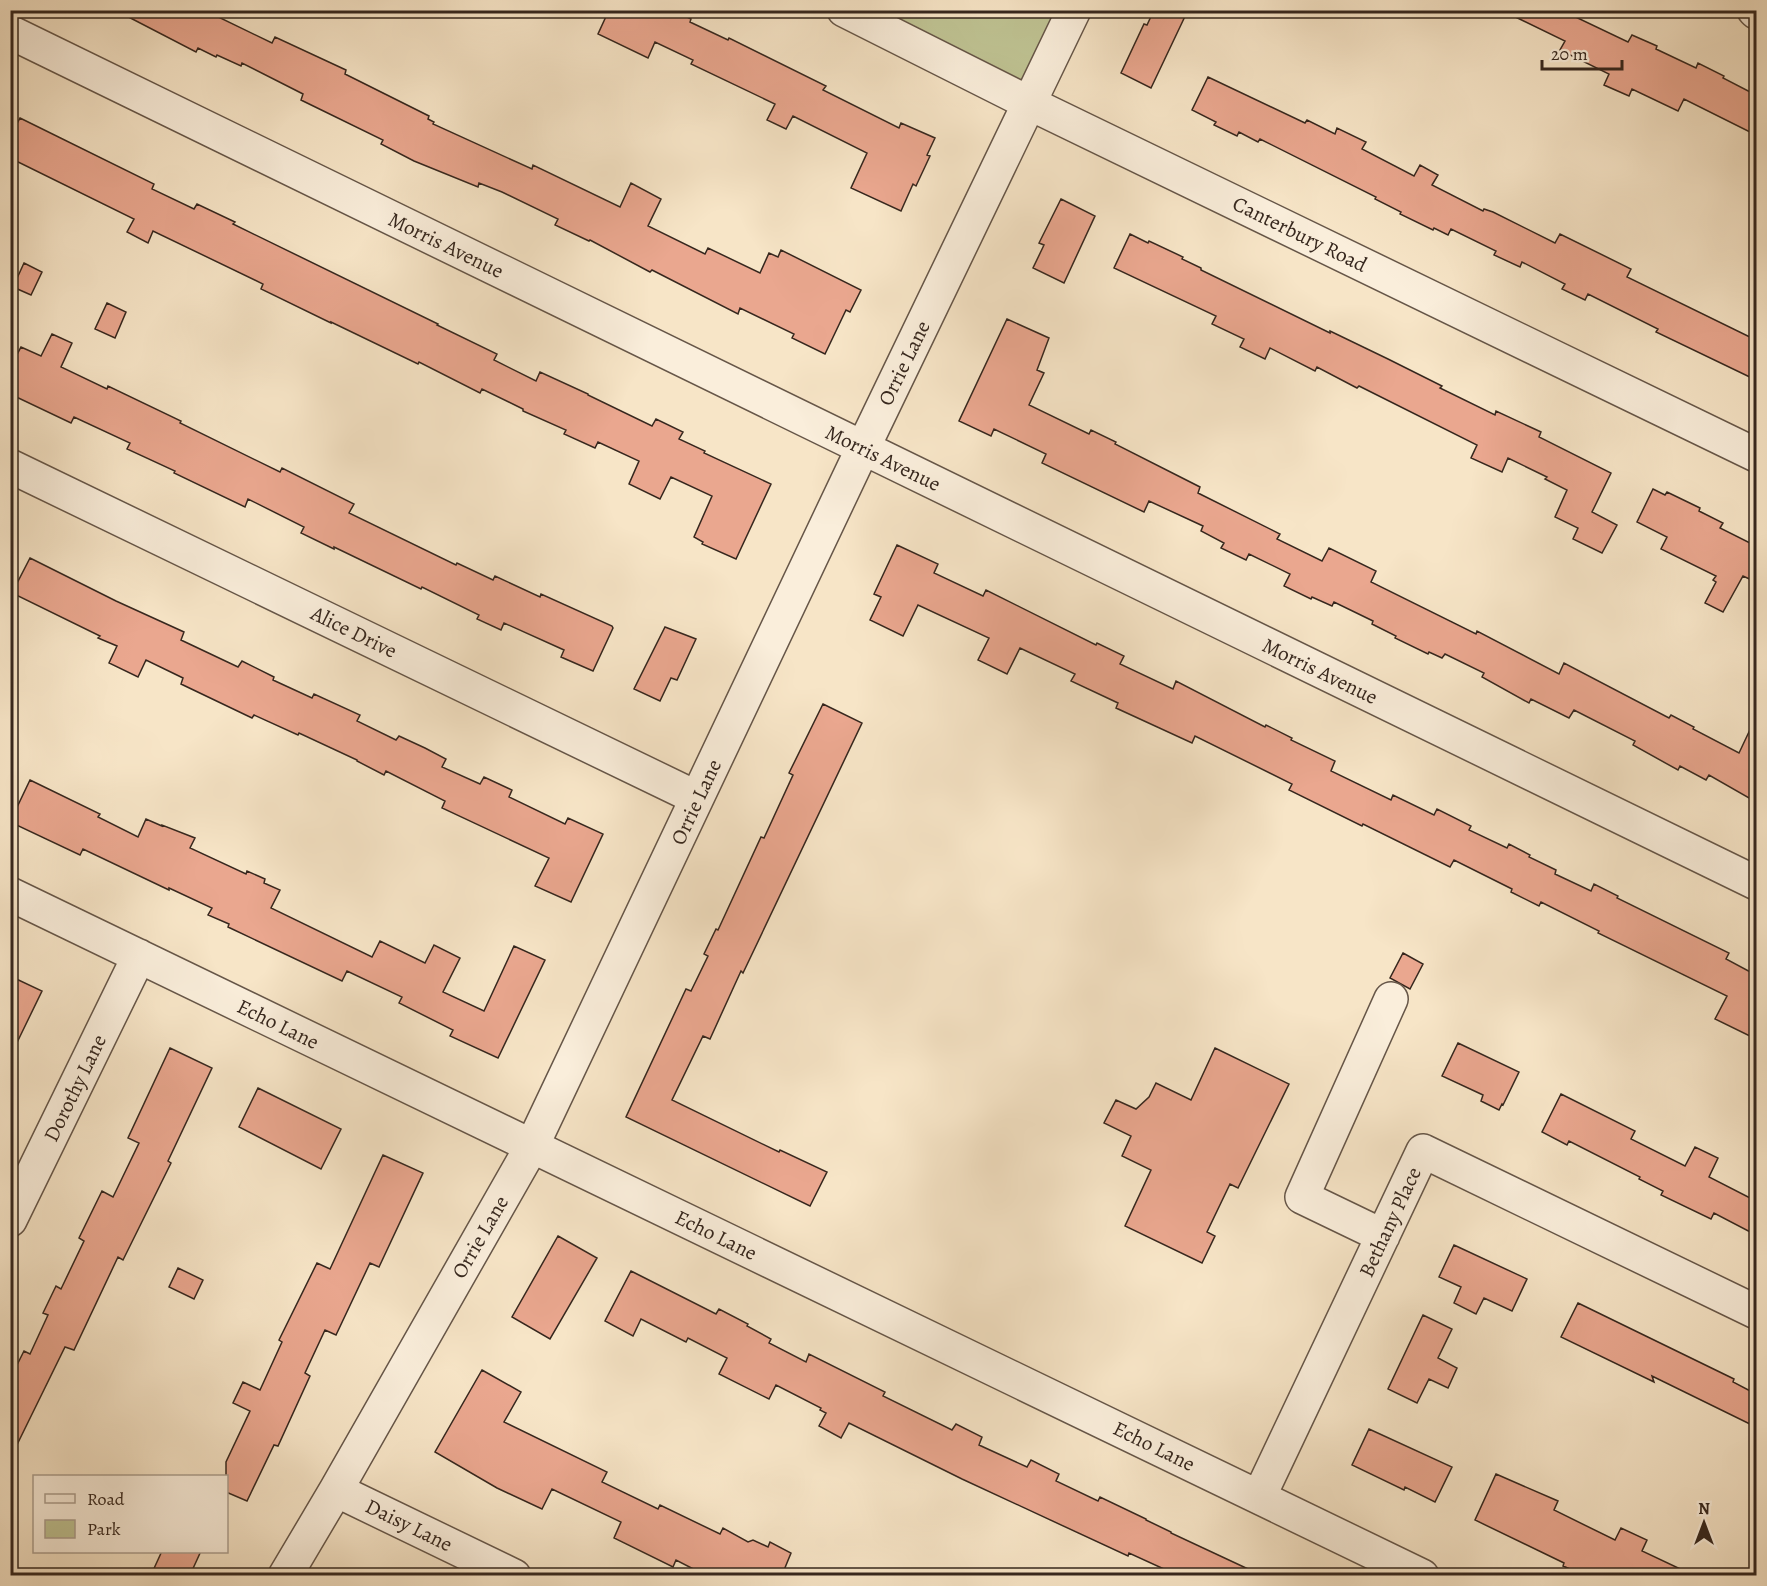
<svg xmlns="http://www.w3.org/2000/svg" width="1767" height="1586" viewBox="0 0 1767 1586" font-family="Alegreya,serif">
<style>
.green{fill:#bfc393;stroke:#7a7558;stroke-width:1.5}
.building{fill:#eaa78f;stroke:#36271e;stroke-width:1.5}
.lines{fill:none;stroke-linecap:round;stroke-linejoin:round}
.minor-casing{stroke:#665648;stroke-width:36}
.minor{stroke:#faeedb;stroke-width:33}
.labels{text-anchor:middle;stroke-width:6;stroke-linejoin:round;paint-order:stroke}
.street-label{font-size:21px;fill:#36271e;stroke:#faeedb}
</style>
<rect width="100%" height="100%" fill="#f7e5c7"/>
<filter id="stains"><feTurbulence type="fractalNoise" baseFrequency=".00333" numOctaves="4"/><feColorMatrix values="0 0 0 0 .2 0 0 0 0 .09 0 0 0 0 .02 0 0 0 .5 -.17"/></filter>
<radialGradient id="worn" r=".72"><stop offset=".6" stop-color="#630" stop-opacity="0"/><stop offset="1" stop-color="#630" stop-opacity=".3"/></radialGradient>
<path class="green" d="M844,11h230l-45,92z"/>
<path class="building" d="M115,10h89l68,33 3,-6 71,33 -1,4 84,42 -1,3 6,3 -1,2 99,45 1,-4 87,42 11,-24 30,16 -13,27 57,28 3,-6 52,25 9,-20 9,4 3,-7 80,40 -11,22 -4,-2 -21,44 -33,-16 2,-4 -54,-26 -2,6 -86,-44 -2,2 -60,-32 -1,1 -34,-16 3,-6 -56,-27 -23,-9 -1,4 -64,-26 -33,-17 2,-4 -82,-40 2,-6 -61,-31 -1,3 -24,-11 -1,2 -18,-9 -2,4z
M609,10h64l18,9 -1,3 38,18 1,-2 97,48 -3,4 76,38 2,-5 34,15 -8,17 3,1 -14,30 -3,-2 -12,27 -50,-23 16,-35 -74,-37 -7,13 -19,-9 8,-16 -84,-40 2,-4 -38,-18 -7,16 -50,-24z
M1154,10h34l-37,78 -30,-15 23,-49 3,1z
M1501,10h60l67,32 4,-7 25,11 -1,3 40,19 2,-5 26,13 -1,2 33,17v40l-72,-36 -6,12 -46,-22 -3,7 -25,-11 5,-11 -49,-24 5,-9z
M1208,77l97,46 2,-3 28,14 2,-6 29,14 -4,7 52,27 6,-11 18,10 -6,10 51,26 1,-2 9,3 62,31 5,-9 71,35 -4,8 129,63v40l-100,-48 2,-3 -70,-35 -3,6 -23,-11 3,-5 -43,-22 -2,5 -26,-12 2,-4 -45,-22 -3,6 -14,-7 -1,2 -33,-16 1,-2 -26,-13 1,-2 -116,-58 -2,3 -19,-10 -2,4 -23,-11 2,-3 -24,-12z
M20,118l134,66 -2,5 42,20 3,-5 38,18 -2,2 205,100 -1,1 60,29 -3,6 42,21 4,-9 48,22v1l64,31 4,-7 27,13 -4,7 26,12 -1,2 67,31 -35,75 -34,-15 1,-2 -9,-5 18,-41 -41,-19 -11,22 -31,-15 10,-23 -41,-19 -3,6 -31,-14 2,-4 -43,-19v-2l-41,-20 -2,4 -61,-31 -1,2 -87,-42v1l-70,-34 2,-5 -110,-53 -5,12 -21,-11 7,-13 -124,-61v-21z
M1061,199l34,17 -31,67 -31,-15 11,-23 -5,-2z
M1130,234l18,9 1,-2 34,16 -1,2 19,9v2l129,63v-2l58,28 54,27 -2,2 55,27 1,-4 45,21 -2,5 72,36 -19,39 25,13 -15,28 -29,-14 5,-11 -23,-11 12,-27 -22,-11 2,-2 -39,-19 -6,14 -31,-14 6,-13 -118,-59 -2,2 -40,-21 -2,4 -45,-23 -5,11 -25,-12 4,-8 -32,-15 4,-8 -102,-48z
M24,263l18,9 -11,23 -18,-8z
M107,303l19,9 -11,26 -20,-9z
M1007,319l42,19 -12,32 7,3 -15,32 60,29 2,-4 25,12 -1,2 85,43 -2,6 82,41 -3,5 45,22 7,-13 47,23 -5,11 105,52 1,-3 82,43 5,-11 105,55 2,-3 23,12 -1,2 46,24 17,-36v85l-47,-27 -3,5 -26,-14 -2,4 -45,-25 2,-4 -61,-31 -5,8 -38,-19 -2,4 -47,-26 2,-4 -39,-19 -3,4 -13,-6 -1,2 -33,-16 1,-2 -24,-12 1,-3 -39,-19 -2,4 -20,-9 -1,2 -27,-13 6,-12 -41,-20 -3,6 -25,-12 3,-5 -23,-12 2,-5 -54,-25 -5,11 -102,-49 4,-9 -52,-25 -3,7 -32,-15z
M52,334l20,9 -11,24 46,22 1,-3 73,35 -1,2 100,49 2,-4 72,36 -5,9 107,52 1,-2 36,17 2,-4 45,21 1,-3 71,32 1,2 -20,43 -32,-14 3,-7 -60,-27 -3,7 -24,-11 2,-4 -57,-28 -1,2 -87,-42v2l-33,-16 3,-6 -56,-28 -3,8 -71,-34 1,-2 -48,-22 3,-6 -56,-26 -3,6 -61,-29v-26l11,-21 20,9z
M1653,489l12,6 2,-3 33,16 -1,3 24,12 -3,5 36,18v36l-13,-6 -20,36 -18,-9 11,-21 -3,-2 3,-4 -55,-27 6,-12 -30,-15z
M897,545l41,19 -4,9 49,23 3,-6 110,55 1,-2 27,13 -4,8 53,25 3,-8 89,46 1,-2 26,13 -1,2 44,21 -4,10 60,29 2,-5 41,20 3,-6 34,17 -2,4 38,18 2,-4 21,11 -1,2 27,13 -1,4 36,17 3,-7 24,12 -1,2 112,55 -3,6 30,16v64l-41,-20 12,-23 -129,-63 1,-2 -58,-29 -2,4 -28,-14 1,-3 -58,-29 -4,7 -87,-43 -1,2 -73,-36 3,-6 -97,-48 -3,7 -76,-35 2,-5 -47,-22 4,-7 -55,-26 -13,26 -29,-14 11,-22 -71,-33 -15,31 -33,-16 11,-23 -7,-3z
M30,558l86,43 68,31 -3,8 57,27 4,-6 32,16 -1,3 39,18 2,-4 46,21 -3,6 39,19 3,-4 26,12 21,11 -4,8 38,17 4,-7 28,13 -3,7 56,27 3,-6 35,16 -32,68 -36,-16 14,-28 -107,-50 3,-7 -59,-30 -2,4 -27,-14v-1l-58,-27 -1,2 -44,-20 -2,3 -71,-34 2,-6 -37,-18 -8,17 -29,-14 8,-17 -19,-8 2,-2 -88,-43z
M665,627l31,12 -19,41 -6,-2 -11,23 -26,-12z
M823,704l39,19 -119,250 -2,-2 -31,68 -7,-3 -31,64 107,52 1,-2 47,22 -17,34 -184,-89 60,-128 5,2 17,-35 -4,-2 12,-25 2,1 43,-93 3,1 29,-63 -4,-2z
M30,780l70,34 -2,3 40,20 8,-18 16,7v-1l33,13 -5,10 56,26 1,-3 18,8 -1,4 16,7 -9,18 101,49 8,-16 45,22 9,-18 26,13 -17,34 41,19 30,-65 31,14 -47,98 -48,-22 3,-6 -54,-27 3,-6 -55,-26 -5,10 -114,-54 1,-3 -21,-9 4,-7 -43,-20v2l-86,-41 -3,6 -70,-33z
M1403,953l20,11 -13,25 -20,-11z
M10,976l32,15 -32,66z
M1458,1043l61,29 -16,33 -1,-1 -3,6 -18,-9 2,-6 -41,-19z
M170,1048l42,20 -44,93 3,2 -48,97 -5,-3 -44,93 -9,-3 -55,112v-80l14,-28 6,3 18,-39 -5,-2 13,-27 5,3 23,-48 -5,-3 23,-47 11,6 26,-54 -11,-5z
M1215,1048l74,36 -51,104 -8,-4 -23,48 8,4 -13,27 -77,-37 26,-56 -29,-14 9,-20 -27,-13 12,-23 20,9 13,-12 7,-14 35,17z
M258,1088l83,41 -20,40 -82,-42z
M1561,1094l74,37 -4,8 54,27 10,-19 23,11 -9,19 47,24v34l-42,-22 -3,6 -50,-24 2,-4 -24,-12 1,-2 -71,-36 -2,4 -25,-13z
M383,1155l40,18 -44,94 -9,-4 -34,72 -11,-5 -20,43 5,3 -32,70 -4,-1 -27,56 -21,-9v-30l24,-51 -17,-8 10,-21 17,8 22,-48 -3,-2 38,-77 13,6z
M558,1236l39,22 -47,81 -38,-22z
M1454,1245l73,34 -15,32 -28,-13 -8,16 -22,-11 7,-16 -22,-10z
M178,1268l25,12 -9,19 -25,-12z
M631,1271l85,43 3,-5 29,15 -1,2 24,13 -2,4 37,19 3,-8 76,38 -2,4 69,34 4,-6 26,13 -3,8 48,22 4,-7 28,14 -3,7 42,20 2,-4 46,22v1l25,12v1l90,42h-84l-48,-22 -1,3 -166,-77 -113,-56 -8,15 -22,-12 7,-13 -6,-3 1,-2 -45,-23 -7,14 -50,-25 8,-16 -39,-20 -2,4 -45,-23 -8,17 -28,-15z
M1578,1303l156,76 -1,3 23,12v33l-104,-51 2,6 -93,-45z
M1423,1315l29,14 -14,29 19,10 -9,20 -19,-9 -12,24 -29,-14z
M482,1370l39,22 -17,30 103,50 -5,10 56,27 2,-4 60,29 3,-6 25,14 5,-2 15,7 2,-5 21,11 -9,22h-77l-29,-15 -3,7 -59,-29 7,-16 -69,-33 -10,20 -45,-21 -62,-36z
M1369,1429l83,38 -17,35 -30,-15 -1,3 -52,-25z
M1496,1474l62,27 -4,9 61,30 6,-12 26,12 -5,11 51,24h-109l-21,-9 1,-3 -89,-43z
M162,1551h39l-11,24h-39z"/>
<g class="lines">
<g class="minor-casing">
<path id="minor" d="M844,10l185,93 727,352
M1754,10l2,2
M10,32l1746,851
M10,466l687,332
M10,894l1412,682
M10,1220l129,-264
M1383,1236l-81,-39 89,-198
M336,1490l178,86
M1259,1497l164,-346 333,161
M285,1576l51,-86 196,-344 331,-698 211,-438"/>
</g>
<use href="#minor" class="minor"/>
</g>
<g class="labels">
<g class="street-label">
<text transform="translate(1300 234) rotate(26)" y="7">Canterbury Road</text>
<text transform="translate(446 245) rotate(26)" y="7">Morris Avenue</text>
<text transform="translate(904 363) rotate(-64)" y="7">Orrie Lane</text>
<text transform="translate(883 458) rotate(26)" y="7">Morris Avenue</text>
<text transform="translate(354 632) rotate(26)" y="7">Alice Drive</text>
<text transform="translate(1320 671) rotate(26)" y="7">Morris Avenue</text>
<text transform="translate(696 802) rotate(-65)" y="7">Orrie Lane</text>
<text transform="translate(278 1024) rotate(26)" y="7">Echo Lane</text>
<text transform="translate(75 1088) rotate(-64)" y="7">Dorothy Lane</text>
<text transform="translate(1390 1222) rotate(-65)" y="7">Bethany Place</text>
<text transform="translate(716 1235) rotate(26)" y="7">Echo Lane</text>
<text transform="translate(480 1237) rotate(-60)" y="7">Orrie Lane</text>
<text transform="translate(1154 1446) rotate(26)" y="7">Echo Lane</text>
<text transform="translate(409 1525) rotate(26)" y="7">Daisy Lane</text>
</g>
</g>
<rect width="1767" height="1586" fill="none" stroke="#f7e5c7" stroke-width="36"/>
<rect x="12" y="12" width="1743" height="1562" fill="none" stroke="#36271e" stroke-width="3"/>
<rect x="18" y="18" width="1731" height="1550" fill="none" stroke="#36271e" stroke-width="1.5"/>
<rect x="33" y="1475" width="195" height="78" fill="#faeedb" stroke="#ac9e8f" stroke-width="1.5"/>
<rect x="45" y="1494" width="30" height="9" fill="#faeedb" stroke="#ac9e8f" stroke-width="1.5"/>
<text x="87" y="1505" font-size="18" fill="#36271e">Road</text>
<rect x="45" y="1520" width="30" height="18" fill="#bfc393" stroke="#ac9e8f" stroke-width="1.5"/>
<text x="87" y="1535" font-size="18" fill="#36271e">Park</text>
<g transform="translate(1704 1523)" stroke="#faeedb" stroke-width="4.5" paint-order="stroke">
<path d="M0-4.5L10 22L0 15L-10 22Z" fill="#36271e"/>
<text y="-9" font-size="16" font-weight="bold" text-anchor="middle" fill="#36271e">N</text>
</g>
<path d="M1542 60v9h80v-9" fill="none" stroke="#36271e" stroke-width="3"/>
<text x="1551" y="60" font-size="18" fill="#36271e" stroke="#faeedb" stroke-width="4.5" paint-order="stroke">20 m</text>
<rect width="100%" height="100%" filter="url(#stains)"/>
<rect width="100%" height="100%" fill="url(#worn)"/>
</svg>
